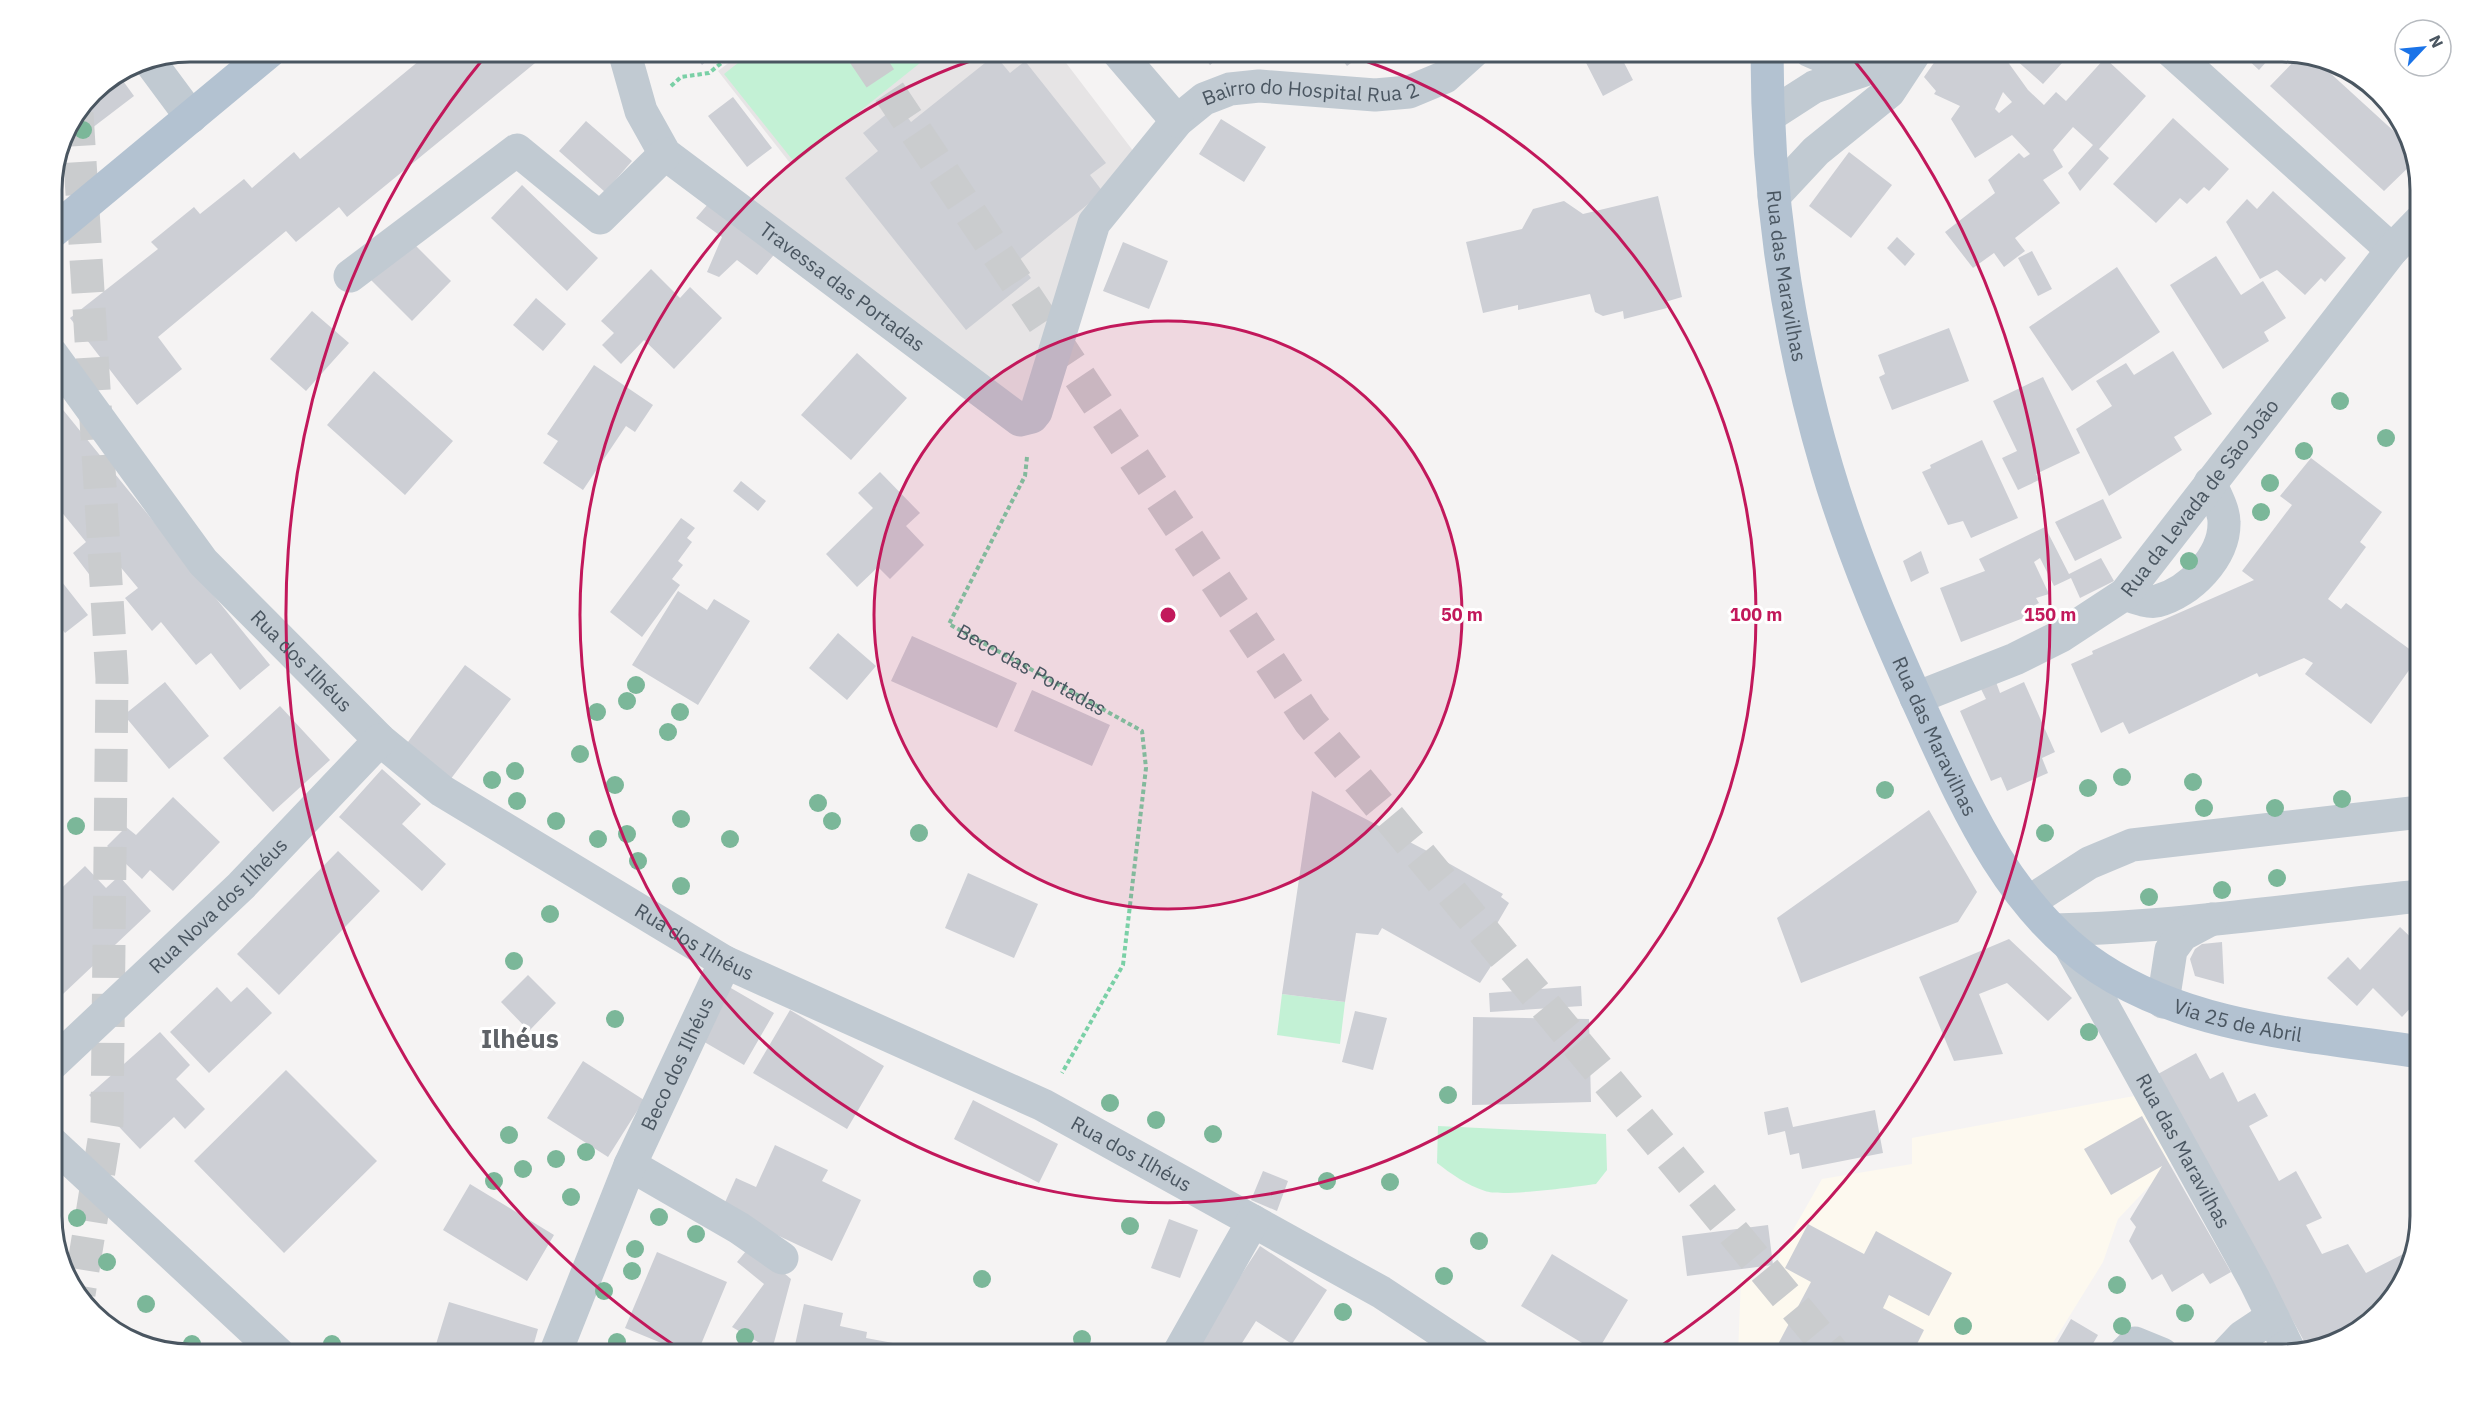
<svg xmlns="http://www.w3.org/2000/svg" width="2471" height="1405" viewBox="0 0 2471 1405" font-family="'IBM Plex Sans',sans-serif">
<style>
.commercial{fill:#fdf9ef}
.education{fill:#e6e4e5}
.green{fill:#c3f1d5}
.building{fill:#cdcfd5;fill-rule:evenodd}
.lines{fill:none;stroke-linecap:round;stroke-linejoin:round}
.minor-tunnel{stroke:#caccce;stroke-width:33;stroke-dasharray:33 16;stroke-linecap:butt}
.major-tunnel{stroke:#caccce;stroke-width:33;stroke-dasharray:33 16;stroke-linecap:butt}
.path{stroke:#7ad0a6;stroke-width:4;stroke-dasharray:4.5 3;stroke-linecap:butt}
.minor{stroke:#c1cad2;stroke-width:33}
.major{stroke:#b3c2d1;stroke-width:33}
.tree{fill:#7bb799}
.ring{fill:none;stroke:#c2185b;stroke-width:3}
.labels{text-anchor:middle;stroke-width:6;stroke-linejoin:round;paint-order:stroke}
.street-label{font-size:20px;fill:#4a5661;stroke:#fff}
.district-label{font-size:26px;font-weight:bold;fill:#5f6368;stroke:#fff}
.rim{fill:none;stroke:#4a5661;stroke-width:3}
.centre{fill:#c2185b;stroke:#fff;stroke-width:3}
.ring-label{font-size:18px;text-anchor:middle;font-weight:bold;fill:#c2185b;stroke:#fff;stroke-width:6;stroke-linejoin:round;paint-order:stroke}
</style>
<rect width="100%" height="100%" fill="#f5f3f3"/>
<path class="commercial" d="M2134,1096l37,67 -53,56 -15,43 -57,92h-308l3,-75 34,3 5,-29 42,-74 90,-15v-26z"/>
<path class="education" d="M744,51h313l80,105 -112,250 -276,-201 41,-42 -72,-92z"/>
<path class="green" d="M753,51h182l-140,112 -71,-89z
M1282,994l63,8 -5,42 -63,-9z
M1438,1126l168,8 1,36 -11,14c-21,3 -95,13 -111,7 -18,-6 -34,-17 -48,-28z"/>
<path class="building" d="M431,51h113l2,3 -199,163 -8,-10 -43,35 -10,-11 -128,106 24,32 -45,36 -67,-87 88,-69 -7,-7 43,-35 6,7 44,-35 8,9 42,-36 6,7z
M691,51h28l-17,14z
M1199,51h28l-17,14z
M1335,51h32l-20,15z
M1580,51h38l15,29 -30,16z
M1954,51h46l28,39 16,15 12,-13 10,9 39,-43 41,38 -47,53 10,9 -29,33 -12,-18 25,-28 -20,-18 -20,23 10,17 -20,13 17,23 -45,35 10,13 -21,16 -10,-14 -21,15 -28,-36 50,-39 -7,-13 31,-27 5,5 6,-4 -18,-19 -37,23 -24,-39 9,-13 -26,-12 2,-3 -12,-14 14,-20 10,5zM2003,92l9,10 -13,11 -4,-4z
M2014,51h59l-30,33 -28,-25 3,-4z
M2230,51h46l-17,19 -14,-13 -4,4z
M995,55l15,18 15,-12 81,102 -16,12 13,17 -85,69 13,17 -65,52 -121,-152 33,-27 -15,-18 35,-28 13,17z
M2299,56l18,5 92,84 5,17 -30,29 -114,-105z
M118,74l16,22 -76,58 4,-18 30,-45z
M733,97l39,51 -25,19 -39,-51z
M2173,118l56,51 -20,22 -5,-4 -17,17 -7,-6 -24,25 -43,-39z
M1221,119l45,28 -22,35 -45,-28z
M586,121l46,40 -27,31 -46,-41z
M1849,152l43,33 -41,53 -42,-32z
M522,185l76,73 -31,33 -76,-73z
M2273,191l73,67 -21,24 -4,-4 -16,17 -28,-25 -17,9 -34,-57 21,-23 10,10z
M1658,196l24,101 -17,5 2,6 -43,11 -1,-8 -20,5 -8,-4 -5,-18 -72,16v-5l-35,8 -17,-71 56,-13 11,-20 31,-8 19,13z
M708,204l70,46 -21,25 -20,-15 -18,17 -12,-5 15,-35 -26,-19z
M1897,237l18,17 -10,12 -18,-18z
M409,239l42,42 -39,40 -42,-42z
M1123,242l45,19 -19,48 -46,-18z
M2032,251l20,38 -14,7 -20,-38z
M2216,256l25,39 22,-14 23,37 -22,14 5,9 -46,28 -53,-84z
M2117,267l43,65 -88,59 -43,-64z
M651,269l29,29 10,-11 32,31 -48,51 -30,-29 -23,24 -19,-19 12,-12 -13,-12z
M536,298l30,26 -23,27 -30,-26z
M312,311l37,32 -43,48 -36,-32z
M1949,328l20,53 -77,29 -13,-33 6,-3 -7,-19z
M2173,351l39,63 -38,23 8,13 -73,46 -33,-67 36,-23 -16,-25 30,-18 8,12z
M857,353l50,45 -56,62 -50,-45z
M594,365l59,40 -18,27 -9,-6 -43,64 -40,-27 15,-22 -11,-7z
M374,371l79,70 -48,54 -78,-70z
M2043,377l37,76 -44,21 3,6 -21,10 -16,-32 15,-7 -24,-50z
M51,395l219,270 -30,25 -29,-37 -15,12 -35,-43 -9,9 -27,-33 13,-10 -20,-24 -23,18 -22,-29 13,-11 -35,-43z
M1982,440l36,78 -47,20 -8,-17 -15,4 -26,-53 9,-4 -1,-3z
M2311,458l71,54 -22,30 6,5 -38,52 13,10 5,-6 73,53 -48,68 -66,-50 8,-11 -9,-5 -45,19 -2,-4 -128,61 -6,-12 -22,11 -30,-69 22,-10 -1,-3 162,-71 -12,-9 50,-66 -12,-9z
M880,472l40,41 -14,13 18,19 -34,34 -12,-12 -21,20 -31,-33 47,-46 -15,-15z
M741,481l25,20 -8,10 -25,-20z
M2103,499l19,39 -47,23 -20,-39z
M681,518l14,10 -8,10 5,4 -14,19 5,4 -11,14 8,6 -38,52 -32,-25z
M2045,527l24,47 32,-16 13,23 -34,17 -9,-20 -17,8 -14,-28 -6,4 15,32 -13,4 3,5 -8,4 3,7 -73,28 -21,-54 45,-17 -6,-12z
M1921,551l8,22 -18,9 -8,-21z
M62,582l26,33 -23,18 -14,-18v-25z
M678,591l29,19 7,-11 36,22 -52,84 -66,-40z
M838,633l38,33 -29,34 -38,-32z
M912,636l105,47 -20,45 -106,-47z
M465,665l46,34 -61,81 -45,-34z
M165,682l44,54 -40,33 -45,-54z
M1996,682l4,11 24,-11 31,70 -13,6 6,15 -41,18 -6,-14 -10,4 -31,-70 26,-12 -5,-10z
M1032,690l78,35 -18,41 -78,-35z
M280,706l50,54 -57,52 -50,-54z
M382,769l39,35 -19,20 44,40 -24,27 -83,-74z
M1312,791l115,60 76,43 -2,3 8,6 -14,24 15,10 -30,46 -98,-55 -4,7 -22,-2 -11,69 -63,-8z
M173,797l47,45 -47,49 -23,-21 -8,9 -35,-33 19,-19 10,8z
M1929,810l48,82 -19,30 -157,61 -24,-65z
M338,851l42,40 -101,104 -42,-41z
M85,866l21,22 13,-12 32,35 -88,83 -12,-12v-84z
M968,873l70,31 -24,54 -69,-30z
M2400,927l20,19v52l-18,19 -29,-29 -16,18 -30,-28 21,-21 12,13z
M2009,939l63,59 -24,23 -41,-38 -28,11 24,60 -49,7 -35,-84z
M2222,942l2,42 -29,-8 -5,-17 5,-10 7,-5z
M528,975l28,28 -27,28 -28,-29z
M724,984l50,29 -30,52 -50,-29z
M1581,986l1,20 -92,6 -1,-19z
M217,987l14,15 16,-15 25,26 -63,60 -39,-41z
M790,1010l94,56 -37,63 -94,-56z
M1355,1011l32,7 -14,52 -31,-8z
M1473,1017l116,2 2,83 -119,3z
M160,1032l30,33 -14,14 29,30 -20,20 -11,-12 -34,32 -51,-54z
M2196,1053l14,26 13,-7 15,30 17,-9 13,23 -19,10 30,55 17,-10 26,47 -16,7 16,29 26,-10 18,29 45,-23 -9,34 -51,51 -37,10 -3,-5 -6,3 -147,-269z
M583,1061l61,39 -36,57 -61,-39z
M286,1070l91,91 -93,92 -90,-92z
M973,1100l85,44 -19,39 -85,-44z
M1788,1107l5,20 82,-17 8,43 -81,16 -3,-16 -9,2 -5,-24 -17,4 -4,-23z
M2142,1116l89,156 -21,12 -7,-11 -31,19 -10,-18 -10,6 -23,-39 7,-14 -6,-8 32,-53 -51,29 -27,-46z
M775,1145l53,25 -6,11 39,19 -29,61 -110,-52 14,-31 20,9z
M1263,1171l25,10 -11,30 -26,-11z
M470,1184l84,51 -27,46 -84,-51z
M1169,1219l29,11 -18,48 -29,-10z
M1808,1224l56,30 12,-23 76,42 -23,43 -40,-21 -6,13 41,22 -12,24h-130l-7,-4 36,-68 -26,-14z
M1768,1225l5,40 -86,11 -5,-40z
M751,1245l40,34 -19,71 -40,-23 32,-43 -27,-22z
M1260,1246l67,44 -35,54 -36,-23 -21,33h-16l-21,-13z
M657,1252l70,30 -30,72h-9l-63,-26z
M1552,1254l76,46 -31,52 -76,-46z
M449,1302l89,27 -7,25h-98z
M804,1304l39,9 -3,13 27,6 -1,6 27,5 17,11h-117z
M2071,1319l27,16 -11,19h-27l-7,-4z"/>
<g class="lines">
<path class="minor-tunnel" d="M862,51l448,671 524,632"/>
<path class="major-tunnel" d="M77,113l35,566 -5,443 -28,172"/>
<g class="path">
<path d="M671,86l10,-9 28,-4 27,-22"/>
<path id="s1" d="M1027,457l-2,19 -76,148 193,107 4,37 -23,197 -61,108"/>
</g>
<g class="minor">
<path id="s2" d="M624,51l17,60 24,43 355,266 12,-3 4,-5 58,-189 83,-102 27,-22 26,-10 29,-3 116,9 34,-3 36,-15 29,-26"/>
<path d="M1117,51l60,70"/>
<path d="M1810,51l25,11 36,2"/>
<path d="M2171,51l221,199"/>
<path d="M148,59l43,58"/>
<path d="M1769,116l45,-29 68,-23 21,-13"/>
<path d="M1774,196l42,-45 73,-59 27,-41"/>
<path d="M350,276l167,-126 83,68 65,-64"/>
<path id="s3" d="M51,353l152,209 177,178 62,51 283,171 318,143 338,187 94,62"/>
<path d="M2125,594c9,3 23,9 32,7 32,-8 68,-44 67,-79 0,-12 -9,-28 -14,-39"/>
<path id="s4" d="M1916,698l99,-39 46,-23 64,-42 267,-344 28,-29"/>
<path d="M2029,902l60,-39 43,-18 288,-33"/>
<path d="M2054,930c122,-3 244,-21 366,-34"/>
<path id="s5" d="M2071,948l183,331 36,73"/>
<path d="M2163,1002l8,-52 11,-15 30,-16"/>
<path id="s6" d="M51,1065l190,-179 139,-146"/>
<path d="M51,1142l228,212"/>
<path d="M630,1165l109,63 43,30"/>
<path id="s7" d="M555,1354l75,-189 95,-203"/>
<path d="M1178,1354l75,-133"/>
<path d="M2124,1354l11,-11 27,11"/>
<path d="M2226,1354l16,-17 30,-20"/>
</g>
<g class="major">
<path id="s8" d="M1767,51c0,141 20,282 60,417 26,88 63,173 101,256 41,90 85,187 171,244 94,62 212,67 321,84"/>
<path d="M51,233l219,-182"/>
</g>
</g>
<g class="tree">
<circle cx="83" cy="130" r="9"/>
<circle cx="2340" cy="401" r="9"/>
<circle cx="2386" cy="438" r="9"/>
<circle cx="2304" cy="451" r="9"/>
<circle cx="2270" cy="483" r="9"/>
<circle cx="2261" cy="512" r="9"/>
<circle cx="2189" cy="561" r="9"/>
<circle cx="636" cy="685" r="9"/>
<circle cx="627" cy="701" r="9"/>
<circle cx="597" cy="712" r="9"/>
<circle cx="680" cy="712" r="9"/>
<circle cx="668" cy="732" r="9"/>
<circle cx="580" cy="754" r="9"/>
<circle cx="515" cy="771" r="9"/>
<circle cx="2122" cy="777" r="9"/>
<circle cx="492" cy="780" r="9"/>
<circle cx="2193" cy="782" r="9"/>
<circle cx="615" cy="785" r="9"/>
<circle cx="2088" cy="788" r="9"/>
<circle cx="1885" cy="790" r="9"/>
<circle cx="2342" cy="799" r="9"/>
<circle cx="517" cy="801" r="9"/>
<circle cx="818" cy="803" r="9"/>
<circle cx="2204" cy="808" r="9"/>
<circle cx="2275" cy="808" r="9"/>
<circle cx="681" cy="819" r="9"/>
<circle cx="556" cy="821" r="9"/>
<circle cx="832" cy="821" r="9"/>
<circle cx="76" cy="826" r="9"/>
<circle cx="919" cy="833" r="9"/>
<circle cx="2045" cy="833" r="9"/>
<circle cx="627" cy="834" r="9"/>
<circle cx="598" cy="839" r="9"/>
<circle cx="730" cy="839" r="9"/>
<circle cx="638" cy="861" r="9"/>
<circle cx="2277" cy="878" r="9"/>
<circle cx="681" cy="886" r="9"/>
<circle cx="2222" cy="890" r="9"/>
<circle cx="2149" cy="897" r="9"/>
<circle cx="550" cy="914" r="9"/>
<circle cx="514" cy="961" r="9"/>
<circle cx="615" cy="1019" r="9"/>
<circle cx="2089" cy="1032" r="9"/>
<circle cx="1448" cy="1095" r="9"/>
<circle cx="1110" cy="1103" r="9"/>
<circle cx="1156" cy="1120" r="9"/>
<circle cx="1213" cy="1134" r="9"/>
<circle cx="509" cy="1135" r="9"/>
<circle cx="586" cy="1152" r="9"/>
<circle cx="556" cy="1159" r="9"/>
<circle cx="523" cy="1169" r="9"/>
<circle cx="494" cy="1181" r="9"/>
<circle cx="1327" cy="1181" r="9"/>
<circle cx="1390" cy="1182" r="9"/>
<circle cx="571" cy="1197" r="9"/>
<circle cx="659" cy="1217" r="9"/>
<circle cx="77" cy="1218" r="9"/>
<circle cx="1130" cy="1226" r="9"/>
<circle cx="696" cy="1234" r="9"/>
<circle cx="1479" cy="1241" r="9"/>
<circle cx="635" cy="1249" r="9"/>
<circle cx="107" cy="1262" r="9"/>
<circle cx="632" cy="1271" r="9"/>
<circle cx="1444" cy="1276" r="9"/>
<circle cx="982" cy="1279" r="9"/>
<circle cx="2117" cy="1285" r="9"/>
<circle cx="604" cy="1291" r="9"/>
<circle cx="146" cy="1304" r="9"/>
<circle cx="1343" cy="1312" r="9"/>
<circle cx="2185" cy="1313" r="9"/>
<circle cx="1963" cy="1326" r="9"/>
<circle cx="2122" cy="1326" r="9"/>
<circle cx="745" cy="1337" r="9"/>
<circle cx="1082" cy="1339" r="9"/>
<circle cx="617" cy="1342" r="9"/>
<circle cx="192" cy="1344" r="9"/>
<circle cx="332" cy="1344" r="9"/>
</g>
<circle cx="1168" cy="615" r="294" fill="#c2185b" fill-opacity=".12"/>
<g class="ring">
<circle cx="1168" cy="615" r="294"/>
<path d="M1335 51A588 588 0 1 1 1001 51"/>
<path d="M681 1350A882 882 0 0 1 487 54M1849 54A882 882 0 0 1 1655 1350"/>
</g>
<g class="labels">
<g class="street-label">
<text dy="7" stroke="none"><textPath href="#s2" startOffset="1046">Bairro do Hospital Rua 2</textPath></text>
<text dy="7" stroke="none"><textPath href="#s8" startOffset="226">Rua das Maravilhas</textPath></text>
<text dy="7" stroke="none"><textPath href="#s2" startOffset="333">Travessa das Portadas</textPath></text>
<text dy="7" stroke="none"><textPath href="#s4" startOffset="356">Rua da Levada de São João</textPath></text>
<text dy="7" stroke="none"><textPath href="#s3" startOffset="398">Rua dos Ilhéus</textPath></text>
<text dy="7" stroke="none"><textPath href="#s1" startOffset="280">Beco das Portadas</textPath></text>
<text dy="7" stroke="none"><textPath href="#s8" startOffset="712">Rua das Maravilhas</textPath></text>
<text dy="7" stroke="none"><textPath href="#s6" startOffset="231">Rua Nova dos Ilhéus</textPath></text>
<text dy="7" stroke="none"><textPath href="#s3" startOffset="884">Rua dos Ilhéus</textPath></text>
<text dy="7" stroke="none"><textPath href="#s8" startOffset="1150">Via 25 de Abril</textPath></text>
<text dy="7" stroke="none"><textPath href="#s7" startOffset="315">Beco dos Ilhéus</textPath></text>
<text dy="7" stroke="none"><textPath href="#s5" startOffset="232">Rua das Maravilhas</textPath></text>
<text dy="7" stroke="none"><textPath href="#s3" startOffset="1370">Rua dos Ilhéus</textPath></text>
</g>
<g class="district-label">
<text x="520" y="1048">Ilhéus</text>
</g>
</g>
<path d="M0 0H2471V1405H0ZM190 62H2282A128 128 0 0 1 2410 190V1216A128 128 0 0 1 2282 1344H190A128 128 0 0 1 62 1216V190A128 128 0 0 1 190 62Z" fill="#fff" fill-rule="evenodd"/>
<path class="rim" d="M190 62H2282A128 128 0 0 1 2410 190V1216A128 128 0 0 1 2282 1344H190A128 128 0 0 1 62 1216V190A128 128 0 0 1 190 62Z"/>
<circle cx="1168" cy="615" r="9" class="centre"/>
<g class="ring-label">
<text x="1462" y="621">50 m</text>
<text x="1756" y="621">100 m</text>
<text x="2050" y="621">150 m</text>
</g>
<g transform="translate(2423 48) rotate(64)"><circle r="28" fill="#ffffff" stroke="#b7bbc0" stroke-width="1.5"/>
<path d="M0-4.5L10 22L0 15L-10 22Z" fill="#1a73e8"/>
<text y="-9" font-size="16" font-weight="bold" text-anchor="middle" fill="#4a5661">N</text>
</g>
</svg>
